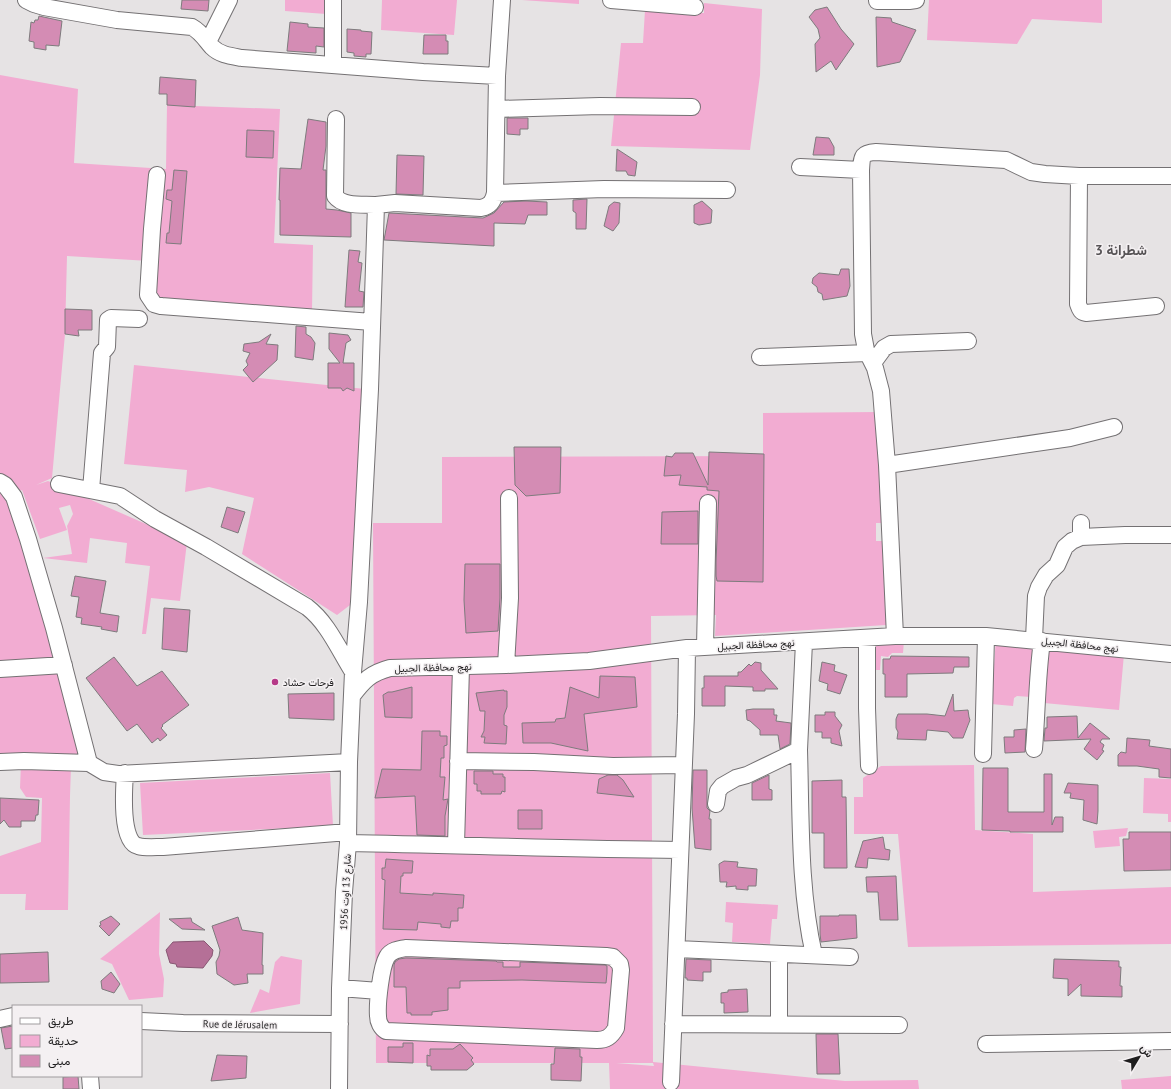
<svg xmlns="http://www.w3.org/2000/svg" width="1171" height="1089" viewBox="0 0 1171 1089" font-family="'PT Sans',Vazirmatn,sans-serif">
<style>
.green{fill:#f2acd2;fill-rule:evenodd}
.water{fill:#b57097;stroke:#885773}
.building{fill:#d48cb4;stroke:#7e7b7d}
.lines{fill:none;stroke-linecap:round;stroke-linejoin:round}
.minor-casing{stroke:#747173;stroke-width:18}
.minor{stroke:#fff;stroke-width:16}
.poi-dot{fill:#b63988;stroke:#f4f0f2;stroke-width:1.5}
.labels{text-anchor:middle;stroke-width:3;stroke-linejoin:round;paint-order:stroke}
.street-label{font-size:10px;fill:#1f1e1f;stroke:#f4f0f2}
.poi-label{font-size:10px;fill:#1f1e1f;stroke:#f4f0f2;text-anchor:start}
.district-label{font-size:14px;font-weight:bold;fill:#565355;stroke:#f4f0f2}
</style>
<rect width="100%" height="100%" fill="#e6e3e4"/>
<path class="green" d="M285,0h55v15l-55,-4z
M382,0h75l-3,35 -73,-5z
M522,0h57v4z
M929,0h173v23l-70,-4 -15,25 -90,-4z
M704,3l58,6 -2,66 -10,75 -139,-4 10,-103h22l2,-33 59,3z
M0,75l78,14 -4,74 92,6 1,-64 113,4 -6,134 39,2 -1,67 -164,-15 1,-36 -82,-5 -2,78 -13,144 -16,7 12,-4 139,61 -7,59 -29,-3 -5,36h-4l8,-68 -25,-3 2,-20 -37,-5 -3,25 -44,-5 29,-4 -5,-28 6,-12 -3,-9 -11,3 8,22 -27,9 -18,-49 -11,5 69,260 -80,3z
M134,365l241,25 -21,212 -17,13 -95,-61 12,-56 -45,-11 -24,5 2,-22 -63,-6z
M878,412l4,111h-6v18h8l2,84 -171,11 1,-21 -65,1 2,446 192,19 73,-1 1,9h-309l-1,-26h-233l-3,-540h69v-66l321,-1v-43zM616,1063h37l1,3z
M996,639l37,3 -2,55 -14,-1 -3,2 -1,8 -22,-2z
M876,641h28l-1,12h-11l-4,4 -7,-1 -1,14h-5z
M1049,648l75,6 -5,56 -75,-7z
M21,763l50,3 -1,30 -2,114h-43l1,-16h-26v-38l41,-14 1,-44 -16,-1 -6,-9z
M974,765l1,65 58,4v58l138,-5v57l-263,3 -10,-113h4h-48v-37h9v-19l18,-12z
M330,773l3,53 -190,9 -3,-52z
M1144,778l27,1v43h-3v-8l-25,-1z
M1128,828l-2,8 -7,1 1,9 -25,2 -2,-17z
M726,902l52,3 -1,14h-5l-2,25 -38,-2 1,-19 -8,-1z
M160,912l-1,42 5,25 -1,18 -34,3 -17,-36 -12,-5z
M281,956l21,4 -2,44 -50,9 10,-24 9,4 6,-31z
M1171,1076v13h-49l-1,-9z"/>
<path class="water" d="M204,941l9,9 -1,6 -9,12 -26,-1 -1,-3 -6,-1 -4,-13 7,-8z"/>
<path class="building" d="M182,0h27l-1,11 -27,-2z
M827,7l14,22 13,15 -18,26 -5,-9 -15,11 -1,-28 5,-6 -2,-9 -9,-12 6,-7z
M39,16l23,5 -3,25 -13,-1v5l-12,-2v-6l-5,-1 2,-19 3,1 1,-3h3z
M876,17l15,1 1,4 24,8 -16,32 -23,5z
M290,22l18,2v3l16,1v19l-8,-1v7l-29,-2z
M347,29l14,1v1l11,1 -1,22h-5v3l-12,-1v-3l-7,-1z
M424,35h22v6h2v13h-25z
M160,77l36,3 -1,27 -28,-2v-11h-8z
M507,118h21v11h-8v6l-13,-1z
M308,119l18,3v24l-3,24h3v39l11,1 14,3v24l-71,-2v-35h-1l1,-32 21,1z
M247,130l27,1 -1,27 -27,-1z
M816,137l13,1 5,9v8h-21z
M617,149l20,13 -2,14 -7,-1 -2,-4h-10z
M397,155l27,1 -1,39 -27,-1z
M174,170l13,1 -6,73 -15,-1 1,-10h2l3,-32 -6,-2 1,-9h5z
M587,199l-1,30h-10v-16l-3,-2v-11z
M526,201l21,1v13h-19l-3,9 -31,-1v23l-110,-6 5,-27 94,5 11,-5 10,-11z
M702,201l10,9 -1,13 -12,2 -5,-2v-18z
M614,202l6,1 -1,20 -6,8 -9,-5 5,-20z
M349,250l11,1 -2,11 4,1 -3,28 5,1 -1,15h-18z
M841,269h8l1,17 -3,10 -24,4 -1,-6 -4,-2 -1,-5 -5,-4 1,-5 6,-5 20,2z
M65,309l27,1v20h-14l1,6 -14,-2z
M296,326l10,1v7l5,3 4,6 -2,17 -18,-3z
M329,333l19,2 3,5 -5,3 -3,20h11v28l-7,-3 -4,3 -2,-3h-13v-25h12l-11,-14z
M271,334l-5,10 12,1 -1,15 -24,22 -10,-12 5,-5 -2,-4 4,-8 -7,-2 1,-7 15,-2z
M514,447h47l-1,46 -34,3 -11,-11z
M709,452l55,2 -1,128 -46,-1 -1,-5v-14l3,-71 -12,-1v-3l-28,-2 2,-10 -17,1 2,-20 6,1 3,-4h18l15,32z
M227,507l18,5 -7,21 -17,-6z
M698,511v33h-37l1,-32z
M465,564h35v34l-2,33 -32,2 -2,-33z
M75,576l31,5 -6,32 19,3 -2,16 -16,-3 1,-2 -21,-3 1,-6 -6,-1 3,-20 -8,-1z
M164,608l26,2 -3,42 -25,-3z
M891,656l78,1v10h-15l-1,6 -46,1v23h-22v-23h-2v-15h7z
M114,657l23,29 25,-15 27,34 -27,20 1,1 -2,2 6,7 -7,6 -2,-3 -6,5 -15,-19 -10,7 -41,-53z
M755,662l6,1v7l17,19h-13v2h-12v-4l-28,-1v20h-23v-18h2v-12h34v-4h3l8,-8 2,2z
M822,662l13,3 -1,6 13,4 -7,19 -13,-4 1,-6 -9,-3z
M600,676l35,1 2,30 -53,7 4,37 -37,-8h-28l-1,-20 33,-1 1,-3 9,-1 5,-31 29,11z
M412,687v31l-27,-1 -2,-22 5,-3h4z
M504,690v1h3v16l-3,8v10l3,1 -1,18 -22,-1 1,-6h-4l3,-6 1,-20h-5l-4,-18z
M334,693v27l-45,-2 -1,-24z
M953,694l1,17 14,-1 1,7 1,3 -7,18h-10l-5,-6 -21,-2 -1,10 -29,-1 1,-7 -2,-4v-9l2,-5h29l18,2z
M753,709h21v6h3l-1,6 15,2 -1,21 -10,5 -2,-14h-18v-5l-10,-9 -3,-1 -1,-10z
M825,712h10v4l7,9 -3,6 3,15 -11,-3v-5h-9v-6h-7v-17h10z
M1077,716l1,22 12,-15 20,16h-8l-2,3 4,3 -2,5 2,1 -7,9 -13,-11 7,-10 -47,2 1,-13h2v-11z
M1026,729l-1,23 -20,1 -1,-16h10v-7z
M422,731h18v5h7v9l-3,1v12h-3l-1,19h5l-2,23 5,-1 -3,17v20l-28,-1 -2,-39 -40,2 7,-29 39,1z
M1127,738l23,2 -1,6 22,3v29l-12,-1v-8l-22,-3h-19v-11l3,-3 5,1z
M983,768h25v44h36v-38h8v51l3,-8h8v15h-53v-1l-28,-1z
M693,770h14v38l3,3 -1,8h2v31l-16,-2 -3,-40z
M474,771h19v3h10v3h2v15l-3,-1 -1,3h-20v-3h-4v-7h-3z
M608,775h9l6,5 11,17 -37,-4 2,-14z
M769,775v14l3,1v10h-20v-17z
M842,780v17h4l1,71h-23v-35h-12v-52z
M1068,783l30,2v26l-1,13 -14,-4 1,-20 -14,-2 1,-5h-7z
M0,798l39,2 -1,15h-2l-1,6h-14v6h-12l-5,-7 -4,4z
M518,810h24v19h-24z
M1129,832h42v38l-47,1 -1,-32h6z
M883,837l2,12 5,1 -1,10 -21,-2 -1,10 -12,-1 8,-26z
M386,859l27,2 -1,12h-9v3h-2l-1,17 33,2v-2l31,2 -1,13h-5v13h-7l-1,7 -9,-1v-3l-23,-2 -1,8 -34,-1 2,-49 -3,-1v-11h3z
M724,861l14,1 -1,5 20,2 -1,17h-8v4l-12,-1v-3l-10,1 1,-5h-7l-1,-18z
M896,876l2,44h-18l-2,-28h-11l-1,-15z
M839,915h17l1,23 -36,4 -1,-8v-18h19z
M111,916l9,8 -11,12 -10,-10 2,-1 -1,-3z
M238,917l4,13 21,3 -1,32h1v9h-16l1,9 -14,2 -17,-11 -1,-12 3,-6 1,-6 -8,-24z
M191,918l1,4 13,8 -23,-1 -13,-10z
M48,952l1,30 -49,1v-29z
M406,958l90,3 1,1h6v5h17v-5l85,3 2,1v7l-1,10 -84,-3 -62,1v7h-12v22l-16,2v3h-21v-2h-4l-1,-26h-12v-22l1,-3 4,-3z
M686,959l25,1v12h-8v9l-16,-1v-2h-2z
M1054,959l65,2v6h2l-1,19h2v11l-41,-1v-12l-13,12v-17l-15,-1z
M111,972l9,12 -6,9 -12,-4 -1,-8z
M747,989l1,23 -24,1v-10h-3v-10l7,-1v-2z
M13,1026v22l-8,1 -4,-21z
M816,1034h22l2,40h-23z
M403,1043h10v20l-25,-1v-15h15z
M460,1044l13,14 -2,2 3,4 -7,6h-36v-4h-4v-11l3,1v-7h23z
M555,1048l25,1v8h2l-1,24 -30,-1v-16h3z
M217,1055l30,1 -1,22 -35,3z
M78,1076l1,13h-16v-12z"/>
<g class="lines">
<g class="minor-casing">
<path id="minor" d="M26,0l8,4 10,3 73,13 75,7c9,5 13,12 20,20 8,8 19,9 30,11l181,14 74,4
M611,0l84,7
M877,1h32l7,-1
M208,42l21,-42
M333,65v-65
M497,109l103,-3 92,1
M336,119l-1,77c8,11 28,8 41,9
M800,167l61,3
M157,175l-5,54 -4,66 6,9 7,2 211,16
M1079,176l-1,128c2,6 3,8 8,9l70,-7
M495,193l109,-4 123,1
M760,357l108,-4
M873,363l11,-15 7,-4 77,-3
M887,465l183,-27 44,-11
M0,482l5,3 9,12 14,42 26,89 35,135 15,9 14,2 231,-12
M59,484l61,12 35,23 51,28 101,60c21,16 32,43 46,65
M91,490l11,-137 5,-6 1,-27 3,-2 28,1
M1081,537v-14
M895,636l-8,-171 -6,-74 -6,-23 -9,-18 -3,-16 -2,-164c1,-13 0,-17 15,-18l130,8 25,12 14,2 34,2h92
M867,638v70l2,58
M1034,639l2,-43 3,-9 7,-12 11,-10 8,-18 7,-6 9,-4 44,-2h46
M705,647l3,-144
M506,665l4,-67 -1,-100
M0,669l64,-4
M352,696c12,-16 19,-23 38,-28l116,-3 83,-4 98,-13 208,-12h91l185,18
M1034,749c3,-36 3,-73 8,-108
M799,750c2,68 0,139 15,205
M983,754l3,-118
M458,761l76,1 79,4 70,-1
M0,762l24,-1 65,2
M125,773c-1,15 -5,69 13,73 7,2 17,1 25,1l185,-15
M716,804l2,-13 4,-5 14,-8 11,-3 52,-25 5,-108
M348,843c110,2 221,6 332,7
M456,845l5,-178
M406,948l200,8 7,1 7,7 1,6 -5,58c-5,9 -10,12 -19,12l-211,-9c-5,-3 -8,-9 -8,-15 -1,-13 3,-49 9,-59 4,-7 12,-8 19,-9z
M677,949l173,8
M340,988l39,3
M0,1019l13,-3
M141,1021l42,2 157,1
M673,1024l226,1
M779,1024v-70
M986,1044l185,-3
M90,1076l1,13
M671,1082l15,-368 1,-66
M339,1089l1,-101 4,-96 4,-49 1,-81 4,-90 6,-70 11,-213 6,-184 19,-2 86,5c9,-2 12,-6 14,-15l2,-117 5,-76"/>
</g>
<use href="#minor" class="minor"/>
</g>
<circle class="poi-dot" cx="275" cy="682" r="4"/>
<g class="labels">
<g class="street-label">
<text transform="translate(756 644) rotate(-3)" y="4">نهج محافظة الجبيل</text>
<text transform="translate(1080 644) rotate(6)" y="4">نهج محافظة الجبيل</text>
<text transform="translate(433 667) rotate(-2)" y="4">نهج محافظة الجبيل</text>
<text transform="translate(345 892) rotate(-87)" y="4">شارع 13 اوت 1956</text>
<text transform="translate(240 1024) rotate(1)" y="4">Rue de Jérusalem</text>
</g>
<g class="poi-label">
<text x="283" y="686">فرحات حشاد</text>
</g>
<g class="district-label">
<text x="1121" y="255">شطرانة 3</text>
</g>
</g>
<rect x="12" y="1005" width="130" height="72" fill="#f4f0f2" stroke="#9f9c9e"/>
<rect x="20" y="1018" width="20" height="6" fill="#ffffff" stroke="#9f9c9e"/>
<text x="48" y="1025" font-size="12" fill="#1f1e1f">طريق</text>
<rect x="20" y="1035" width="20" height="12" fill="#f2acd2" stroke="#9f9c9e"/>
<text x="48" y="1045" font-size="12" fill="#1f1e1f">حديقة</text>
<rect x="20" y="1055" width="20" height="12" fill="#d48cb4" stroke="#9f9c9e"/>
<text x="48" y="1065" font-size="12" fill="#1f1e1f">مبنى</text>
<g transform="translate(1139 1057) rotate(52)" stroke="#f4f0f2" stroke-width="3" paint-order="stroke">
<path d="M0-3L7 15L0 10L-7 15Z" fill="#1f1e1f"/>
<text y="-6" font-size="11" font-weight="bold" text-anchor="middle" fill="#1f1e1f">ش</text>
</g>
</svg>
